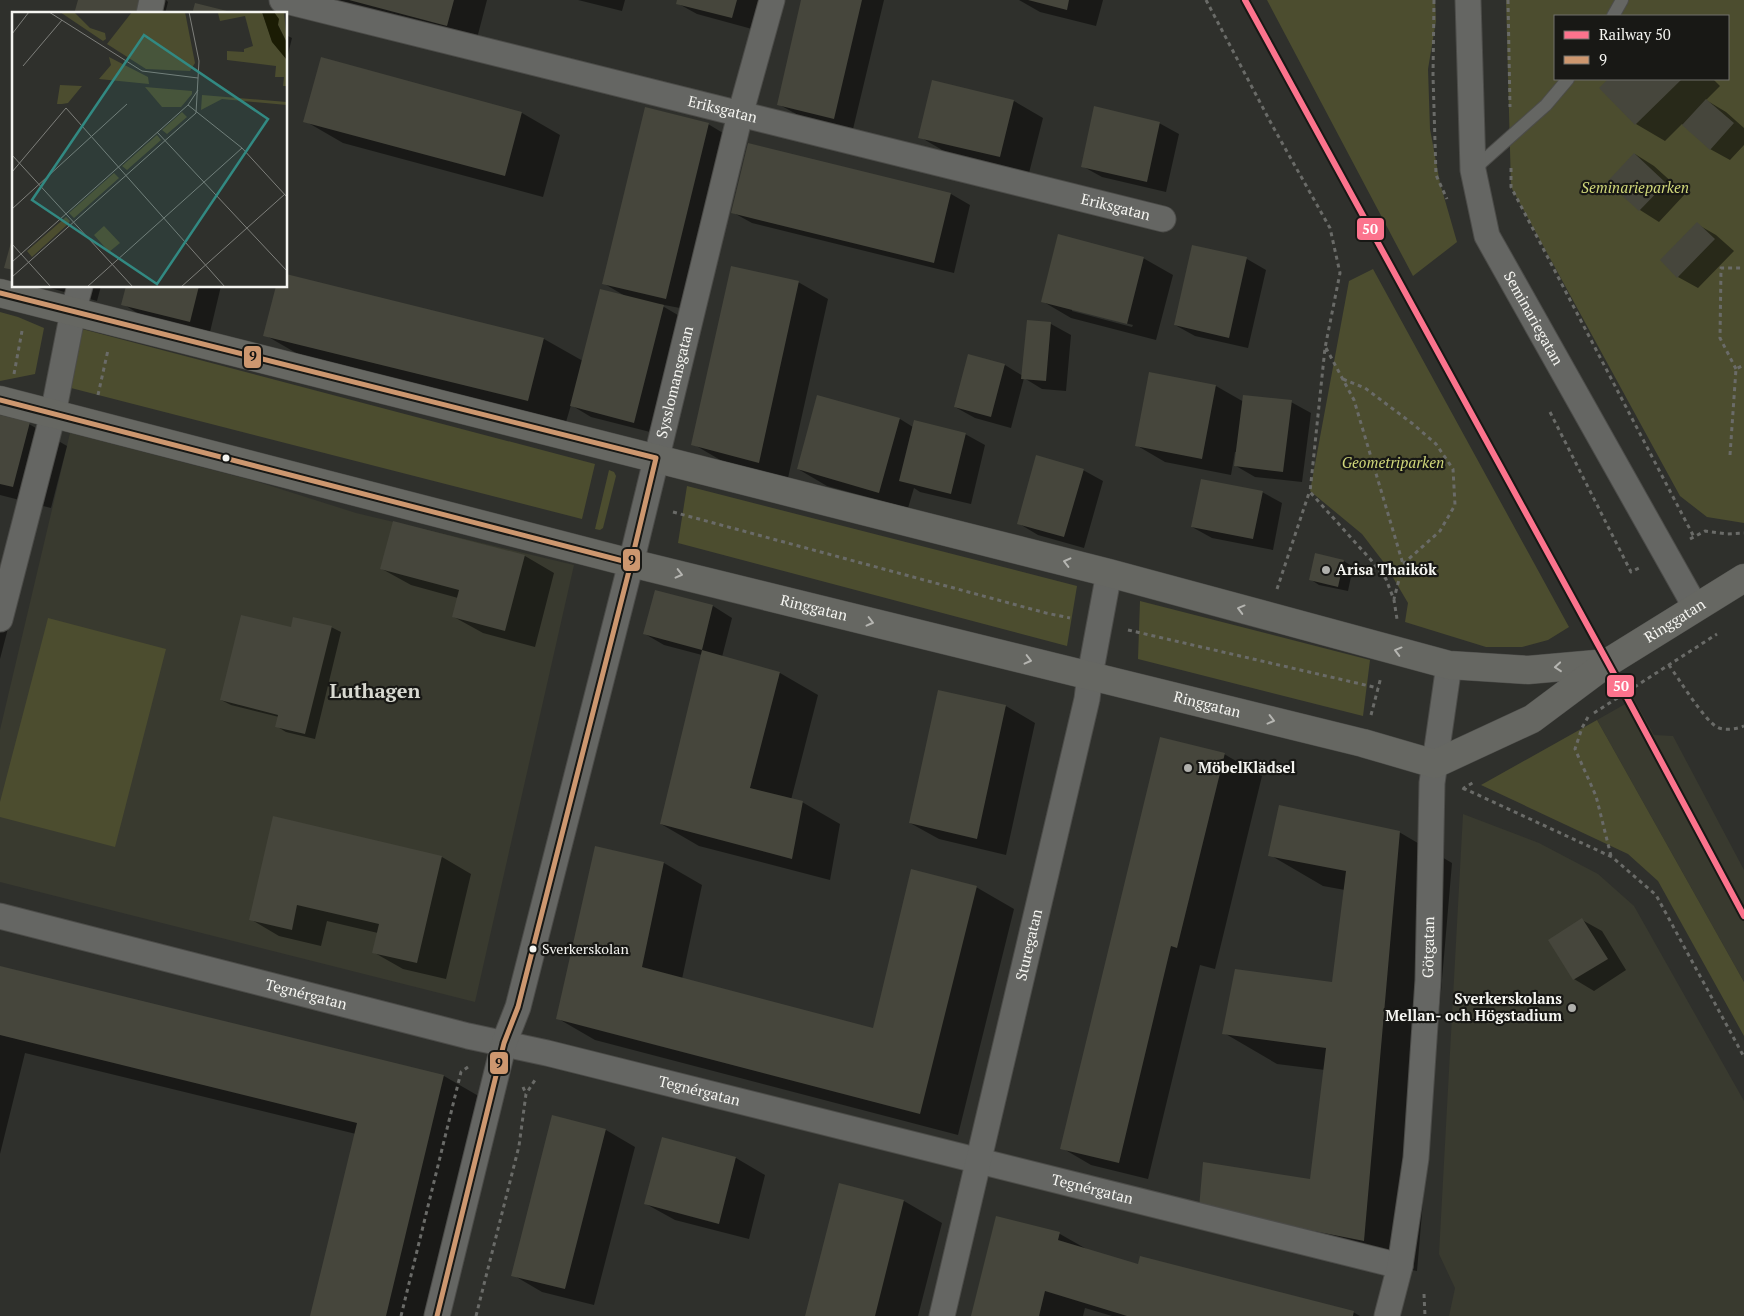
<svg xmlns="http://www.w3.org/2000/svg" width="1744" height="1316" viewBox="0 0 1744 1316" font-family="'PT Serif',serif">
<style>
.built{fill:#393a2f}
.green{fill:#4c4d2f;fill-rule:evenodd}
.shadow{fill:#0007;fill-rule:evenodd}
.building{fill:#46463c}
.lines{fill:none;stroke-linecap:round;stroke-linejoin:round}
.lane-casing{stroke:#4c4c49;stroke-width:14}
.street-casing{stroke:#4c4c49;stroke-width:27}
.secondary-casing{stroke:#4c4c49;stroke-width:29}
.path{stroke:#6a6b68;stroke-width:3;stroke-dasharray:4 4;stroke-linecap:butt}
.lane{stroke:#656663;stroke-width:12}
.street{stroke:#656663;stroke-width:25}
.secondary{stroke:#666762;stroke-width:28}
.bus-1-casing{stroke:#181815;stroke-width:9}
.bus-1{stroke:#cd976f;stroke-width:5}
.rail-1-casing{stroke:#181815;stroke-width:10}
.rail-1{stroke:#fc738d;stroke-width:6}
.oneway{stroke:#b5b5b1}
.bus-dot{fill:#f5f5f1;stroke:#181815;stroke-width:2}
.poi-dot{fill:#b0b0ac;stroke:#181815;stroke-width:2}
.labels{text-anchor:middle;stroke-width:4.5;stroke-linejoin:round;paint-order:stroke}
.bus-label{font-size:14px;fill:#f5f5f1;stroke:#181815;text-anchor:start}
.street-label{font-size:15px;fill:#f5f5f1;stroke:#181815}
.park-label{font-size:15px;font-style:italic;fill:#d0d77a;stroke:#181815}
.poi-label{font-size:15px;font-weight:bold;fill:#f5f5f1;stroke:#181815;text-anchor:start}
.district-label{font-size:20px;font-weight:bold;fill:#d8d9d1;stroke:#181815}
.inset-road{fill:none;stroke:#7e7f7b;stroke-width:1}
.view{fill:#328982;fill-opacity:0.15;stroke:#328982;stroke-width:2.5}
.inset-edge{fill:none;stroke:#f5f5f1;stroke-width:2.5}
.line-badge{stroke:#181815;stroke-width:2}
.badge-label{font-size:14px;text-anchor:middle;font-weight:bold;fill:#fff}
.pale-badge-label{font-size:14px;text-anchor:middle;font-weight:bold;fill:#111}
</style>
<rect width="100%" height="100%" fill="#2f302c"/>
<path class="built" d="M70,433l185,48 101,32 218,52 -99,437 -475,-120v-152z
M1634,699l20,36 19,1 71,134v112l-147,-262z
M1463,814l76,29 59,31 36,32 110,195v215h-295l6,-28 -16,-34z"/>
<path class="green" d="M1267,0h168l1,21 -8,48 2,60 10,54 17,59 -44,34z
M1506,0h238v523l-37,-6 -27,-21 -169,-309zM1555,16h173v63h-173z
M1373,269l196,358 -21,13 -26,7h-36l-81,-25 3,-19 -23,-39 -23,-30 -52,-43 39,-210z
M0,312l18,5 26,11 -9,46 -35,7z
M82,329l513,135 -13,55 -511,-131z
M609,470l5,2 2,4 -13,52 -3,2 -5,-1z
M687,486l390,100 -10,60 -389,-103z
M1140,601l230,59 -7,56 -225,-57z
M48,618l118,31 -51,198 -115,-30v-15z
M1597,720l147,262v54l-86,-155 -30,-27 -147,-69z"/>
<path class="shadow" d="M79,0h87l2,2 -3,12h-89z
M334,0h153l-11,42 -127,-33z
M578,0h47l-3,11z
M678,0h81l-7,29 -55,-15 -20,-11z
M803,0h81l-31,129 -55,-14 -20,-11z
M1019,0h84l-7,26 -56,-14z
M286,35l6,3 -6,24z
M322,58l200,55 38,22 -17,62 -200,-54 -38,-22z
M1610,79h103l7,7 -14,14 20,12 18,16v17l-14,15 -20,-11 -28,-25 -17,17 -29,-17 -35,-36z
M1014,101l29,17 -14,55 -80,-19 -29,-17z
M1159,123l20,11 -13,58 -64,-15 -20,-11z
M708,124l20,12 -43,173 -26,-5 24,14 -29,115 -63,-16 -20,-12 -5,17 -263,-65 -38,-22 21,-49v-11l258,64 39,22 42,-65 -22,-13z
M1635,154l19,12 31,28 -26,28 -19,-12 -31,-28z
M951,194l19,11 -16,68 -202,-50 -20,-11z
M1697,224l19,11 18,16 -36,37 -20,-11z
M1143,258l30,17 -17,65 -85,-22 -29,-17zM1072,309l61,16 -1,2 -60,-16z
M1247,259l19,11 -18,78 -53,-12 -20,-11z
M798,282l30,17 -40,179 -66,-17 -29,-17z
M43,286h58l-4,15z
M127,286h94l-11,46 -68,-16 -19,-12z
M1028,322l23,2 20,11 -5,56 -24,-2 -18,-11 -13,50 -36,-10 -20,-11 50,-42 18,11z
M1150,373l66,13 28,16h47l20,11 -9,69 -47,-5 -19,-11 1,-14h-2l-4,23 -66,-13 -29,-17z
M0,416l29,8 38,22 -16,62 -51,-13z
M900,419l13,8 52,7 20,11 -14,59 -51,-12 -6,-4 -6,20 -81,-22 -29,-17z
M1083,470l20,11 -19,67 -46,-13 -20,-12z
M1262,492l20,11 -9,47 -61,-12 -20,-11z
M394,522l131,34 29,17 -19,74 -52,-14 -29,-16 4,-19 -47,-13 -29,-16z
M1316,555l28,6 9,6 -5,24 -29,-6 -9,-6z
M0,575l19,11 -19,73z
M713,606l19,12 -10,39 58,16 38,22 -27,105 11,2 38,22 -10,56 -131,-34 -38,-22 41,-169 -38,-10 -19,-11z
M331,627l10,5 -26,107 -29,-7 -10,-6 3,-9 -48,-12 -10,-5 71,-71z
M1006,706l29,17 -29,132 -67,-16 -29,-16z
M1224,754l38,22 -47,193 -15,-4 -52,214 -57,-14 -29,-17z
M1399,832l53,31 -35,408 -164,-33 58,-58 14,-110 -48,-6 -53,-31 109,-49 12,-94 -22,-4 -53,-31z
M596,847l68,16 38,22 -20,94 192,51 102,-143 38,22 -56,226 -363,-95 -38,-22z
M442,857l29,17 -25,105 -43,-10 -30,-17 5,-19 -51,-12 -6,25 -42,-10 -29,-17z
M1582,920l20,11 24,39 -32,21 -20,-12 -24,-39z
M0,967l444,109 38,22 -53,218h-117l44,-182 -331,-81 -25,101z
M553,1116l53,14 29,17 -41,158 -52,-13 -29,-17z
M663,1138l73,20 29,17 -16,64 -74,-19 -29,-16z
M840,1184l64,17 38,22 -24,93h-112z
M997,1218l63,16 30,17 49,14 214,47 7,4h-248l-27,-8 -2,8h-111z"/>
<path class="building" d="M78,0h68l-4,14h-68z
M349,0h105l-7,26z
M677,0h60l-5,18 -56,-14z
M801,0h61l-28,119 -57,-14z
M1028,0h41l-2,10z
M195,3l40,10v1h-43z
M321,57l201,55 -17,64 -202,-54z
M1608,79h74l-47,46 -36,-37z
M932,80l82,20 -14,57 -82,-19z
M1706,99l28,24 -24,27 -28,-25z
M1094,106l66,16 -13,60 -66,-15z
M645,107l64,16 -43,176 -64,-15z
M748,143l203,50 -17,70 -203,-50z
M1634,153l32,30 -27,28 -32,-29z
M1697,222l18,17 -38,39 -17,-18z
M1058,234l86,23 -17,67 -86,-22z
M13,235l1,1v34l-10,-2z
M1192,245l55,12 -18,81 -55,-13z
M731,266l68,15 -40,182 -68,-18z
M286,274l258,64 -16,63 -265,-65 13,-50h10z
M126,286h73l-9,36 -69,-17z
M600,289l64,16 -30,118 -64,-17z
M1027,320l24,2 -5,59 -25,-2z
M968,354l37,10 -14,53 -37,-10z
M1149,372l67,13 -14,74 -67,-13z
M817,395l83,23 -21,75 -82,-24z
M1243,395l49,5 -9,72 -49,-6z
M0,415l30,7 -17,65 -13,-3z
M914,420l52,13 -15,61 -52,-13z
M1036,455l48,14 -20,68 -47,-13z
M1201,479l62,12 -10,48 -62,-12z
M393,521l132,34 -20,76 -53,-14 7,-27 -79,-21z
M1315,553l29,7 -6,27 -29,-7z
M655,590l58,15 -11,45 78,22 -30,116 53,13 -11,58 -132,-35 42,-174 -59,-16z
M241,615l50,12 2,-10 39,9 -27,108 -30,-7 3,-12 -58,-15z
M938,690l68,15 -29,134 -68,-16z
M1160,737l65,16 -48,195 -6,-2 -52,217 -59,-14z
M1279,805l121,26 -36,410 -165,-33 4,-46 107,17 16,-131 -104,-14 13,-65 97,13 14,-111 -78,-15z
M273,816l169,40 -25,107 -45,-10 7,-29 -82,-19 -5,25 -43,-10z
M595,846l69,16 -22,105 231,61 38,-159 66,17 -57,228 -364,-95z
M1582,918l26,41 -35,21 -25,-40z
M0,966l444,109 -58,241h-76l47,-193 -357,-88z
M552,1115l54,14 -41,160 -54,-13z
M662,1137l74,20 -17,67 -75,-20z
M839,1183l65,17 -29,116h-70z
M996,1216l64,16 -2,8 80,24 2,-8 214,55 -1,5h-226l-82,-25 -6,25h-68z"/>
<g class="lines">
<g class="lane-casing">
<path id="lane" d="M1613,16l9,-16
M1473,170l73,-65 22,-26"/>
</g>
<g class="street-casing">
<g id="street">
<path id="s1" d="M282,0l881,219"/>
<path id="s2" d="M1468,0l5,170 14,66 209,372"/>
<path d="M149,14l3,-14"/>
<path d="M0,619l53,-205 20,-102 7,-26"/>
<path id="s3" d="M0,916l468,120 79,17 853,213"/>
<path id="s4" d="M437,1316l67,-273 14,-36 113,-444 109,-448 32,-115"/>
<path id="s5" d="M942,1316l145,-617 3,-24 19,-102"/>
<path id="s6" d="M1387,1316l13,-50 16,-108 12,-178 4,-197 17,-118"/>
</g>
</g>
<g class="secondary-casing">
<g id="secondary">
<path d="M0,293l1109,280 340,92 79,5 79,-7"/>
<path id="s7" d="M0,400l631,163 732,180 72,21 97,-45 75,-56 137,-85"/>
</g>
</g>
<path class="path" d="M1206,0l66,125 58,103 10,45 -15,75 -15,144 61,68 15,19 8,21 3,19
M1434,0l-1,75 3,100 11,24
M1508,0l2,107
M1511,168v19l183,350
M1326,348l28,52 49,164 -9,35
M1736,369l-16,-31 1,-70h23
M14,374l8,-43
M1343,379l22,9 48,36 23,20 17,25 2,36 -15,26 -37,33
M98,395l10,-45
M1550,412l81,160 8,-4
M1730,455l6,-86 8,-4
M673,512l373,101 24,5
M1690,539l15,-8 22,3 17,-1
M1277,589l32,-96
M1128,630l250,58
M1669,665c9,13 36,56 48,62 7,4 20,2 27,-1
M1594,713l123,-79
M1371,715l10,-38
M1588,717l-6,11 -7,21 21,47 15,60
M1463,788l149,69 44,38 88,162
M1463,790l1,-2 10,-6
M523,1087l3,7
M1424,1294l1,22
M401,1316l60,-244 7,-5
M476,1316l43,-170 7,-52 9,-14"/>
<use href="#lane" class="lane"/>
<use href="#street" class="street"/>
<use href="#secondary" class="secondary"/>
<g class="bus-1-casing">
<path id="bus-1" d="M0,293l656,165 -25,105 -113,444 -14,36 -67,273
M0,400l631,163"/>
</g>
<use href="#bus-1" class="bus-1"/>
<g class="rail-1-casing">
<path id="rail-1" d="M1245,0l380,694 119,222"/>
</g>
<use href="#rail-1" class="rail-1"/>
</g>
<defs><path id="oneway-chevron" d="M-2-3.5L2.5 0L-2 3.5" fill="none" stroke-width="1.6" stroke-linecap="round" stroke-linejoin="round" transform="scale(1.25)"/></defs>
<g class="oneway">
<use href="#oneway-chevron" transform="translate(1067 562) rotate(-166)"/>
<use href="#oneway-chevron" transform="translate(679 574) rotate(14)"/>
<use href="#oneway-chevron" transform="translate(1241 609) rotate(-165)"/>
<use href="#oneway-chevron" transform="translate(870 622) rotate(14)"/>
<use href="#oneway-chevron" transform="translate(1398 651) rotate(-165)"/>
<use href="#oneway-chevron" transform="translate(1028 660) rotate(14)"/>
<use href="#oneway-chevron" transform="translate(1558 667) rotate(175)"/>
<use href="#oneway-chevron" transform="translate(1271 720) rotate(14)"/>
</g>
<g class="bus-dot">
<circle cx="226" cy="458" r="4.5"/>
<circle cx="533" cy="949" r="4.5"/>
</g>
<g class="poi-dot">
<circle cx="1326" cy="570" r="5"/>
<circle cx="1188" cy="768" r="5"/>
<circle cx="1572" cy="1008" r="5"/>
</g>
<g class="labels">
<g class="bus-label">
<text x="542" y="954">Sverkerskolan</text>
</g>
<g class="street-label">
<text dy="5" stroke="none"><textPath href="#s1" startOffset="454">Eriksgatan</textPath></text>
<text dy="5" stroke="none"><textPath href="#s1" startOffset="859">Eriksgatan</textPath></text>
<text dy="5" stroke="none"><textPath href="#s2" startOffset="332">Seminariegatan</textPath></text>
<text dy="5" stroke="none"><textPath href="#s4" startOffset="964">Sysslomansgatan</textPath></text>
<text dy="5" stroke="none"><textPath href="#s7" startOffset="840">Ringgatan</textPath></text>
<text dy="5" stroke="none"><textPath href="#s7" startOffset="1761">Ringgatan</textPath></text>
<text dy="5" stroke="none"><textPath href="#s7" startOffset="1245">Ringgatan</textPath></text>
<text dy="5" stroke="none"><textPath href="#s5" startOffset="381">Sturegatan</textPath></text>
<text dy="5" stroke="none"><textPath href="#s6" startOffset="372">Götgatan</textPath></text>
<text dy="5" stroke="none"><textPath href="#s3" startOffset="316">Tegnérgatan</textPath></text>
<text dy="5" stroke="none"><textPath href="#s3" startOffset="721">Tegnérgatan</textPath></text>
<text dy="5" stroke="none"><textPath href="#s3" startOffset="1126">Tegnérgatan</textPath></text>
</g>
<g class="park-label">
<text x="1635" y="193">Seminarieparken</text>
<text x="1393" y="468">Geometriparken</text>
</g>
<g class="poi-label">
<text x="1336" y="575">Arisa Thaikök</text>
<text x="1198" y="773">MöbelKlädsel</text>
<text x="1562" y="1004" text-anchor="end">Sverkerskolans<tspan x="1562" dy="17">Mellan- och Högstadium</tspan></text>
</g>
<g class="district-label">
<text x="375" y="698">Luthagen</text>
</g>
</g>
<g transform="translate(12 12)">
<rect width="275" height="275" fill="#2f302c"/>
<path d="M48,0h14l16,16 15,5 1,6 -3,2zM120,0h53l10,51 -5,8 -44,-2 -39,-25zM250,0l10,29 15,19v26h-4l1,-9h-9l1,-11 -49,-6v-9l17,1v-3l9,-3 -8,-30 -25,5 -2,-8zM262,0h10l3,31 -9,-18zM97,45l39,20 1,7 -50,-5 12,-14zM48,73l21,1h1l-14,17 -6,1h-5zM133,75l47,4v3l-11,13h-19zM190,83l85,7v3l-65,-6 -21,11zM170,100l5,5 -20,17 -5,-4zM145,123l4,5 -34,30 -5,-4zM102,161l5,5 -45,40 -5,-5zM54,205l4,4 -2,3 -36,33 -5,-6zM92,214l16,17 -11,9 -15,-17z" fill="#4c4d2f"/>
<path d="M250,0h12l5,7 -1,6 9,18v17l-15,-18z" fill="#1b1c04"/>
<path class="inset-road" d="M37,0l93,59 56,7M0,22l17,-22M11,54l39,-46M176,93l54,43 45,49M145,120l130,139M0,143l121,132M0,160l54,-64 159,179M0,197l115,-105M0,232l39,43M0,250l176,-157 10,-15M0,265l184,-164 3,-52 -10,-49M75,275l155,-139M169,275l104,-93"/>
<path class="view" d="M132,23l124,84 -111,165 -125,-84z"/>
<rect width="275" height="275" class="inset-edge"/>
</g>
<g class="line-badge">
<rect x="1356" y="217" width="29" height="24" rx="5" fill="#fc738d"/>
<rect x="243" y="345" width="19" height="24" rx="5" fill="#cd976f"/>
<rect x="622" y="548" width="19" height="24" rx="5" fill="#cd976f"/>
<rect x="1606" y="674" width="29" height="24" rx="5" fill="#fc738d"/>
<rect x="489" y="1051" width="20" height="24" rx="5" fill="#cd976f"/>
</g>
<g class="badge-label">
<text x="1370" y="234">50</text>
<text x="1621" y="691">50</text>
</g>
<g class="pale-badge-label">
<text x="253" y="361">9</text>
<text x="632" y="565">9</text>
<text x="499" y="1068">9</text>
</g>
<rect x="1554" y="15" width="175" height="65" fill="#181815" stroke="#70706d"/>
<rect x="1564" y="31" width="25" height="8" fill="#fc738d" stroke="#70706d"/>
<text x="1599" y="40" font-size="15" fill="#f5f5f1">Railway 50</text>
<rect x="1564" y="56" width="25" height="8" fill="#cd976f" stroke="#70706d"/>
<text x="1599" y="65" font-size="15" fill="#f5f5f1">9</text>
</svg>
